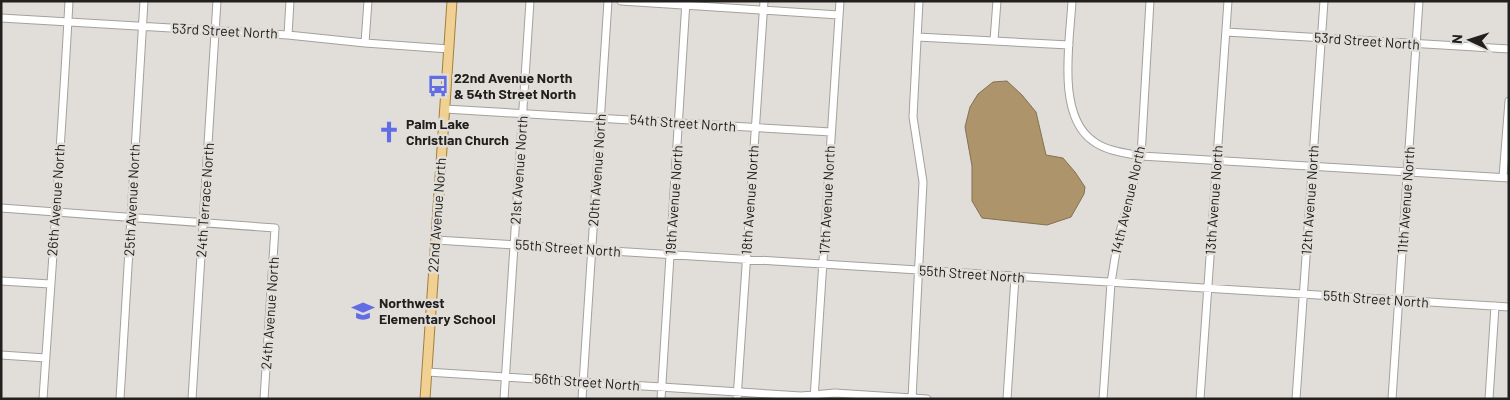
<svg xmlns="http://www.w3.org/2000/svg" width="1510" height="400" viewBox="0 0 1510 400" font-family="Barlow,sans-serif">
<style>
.water{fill:#ad946a;stroke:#837153}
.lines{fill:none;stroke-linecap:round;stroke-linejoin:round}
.minor-casing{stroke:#a3a19c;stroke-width:9}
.major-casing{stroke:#a27e3c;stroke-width:11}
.minor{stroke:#fff;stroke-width:7}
.major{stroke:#f1d094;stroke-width:9}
.labels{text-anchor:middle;stroke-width:5;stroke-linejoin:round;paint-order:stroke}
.street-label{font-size:14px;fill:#21201e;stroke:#e1ded9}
.poi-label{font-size:14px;font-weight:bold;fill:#21201e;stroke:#e1ded9;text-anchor:start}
</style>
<rect width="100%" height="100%" fill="#e1ded9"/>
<path class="water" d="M1007,81l15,14 14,17 10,43 17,3 12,14 10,15 -1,7 -13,23 -24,8 -65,-7 -10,-17v-35l-7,-39 5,-20 8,-13 15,-12z"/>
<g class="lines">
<g class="minor-casing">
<path id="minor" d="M621,1l218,14
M1072,1c-2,40 -16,114 21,140 13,10 32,12 48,15l368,22
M1,18l287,17 77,8 84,6
M1226,32l283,17
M288,35l2,-34
M917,37l152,8
M994,40l3,-39
M365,43l3,-42
M445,109l386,23
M1503,177l6,-76
M1,208l274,20 -11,171
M436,240l1073,67
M1,281l49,3
M1,355l45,3
M427,372l374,24 34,-3 92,6
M43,399c9,-133 19,-265 26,-398
M120,399l24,-398
M192,399l25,-398
M504,399l26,-398
M582,399l26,-398
M661,399l25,-398
M737,399l27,-398
M814,399l26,-398
M912,399l11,-217 -10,-65 6,-116
M1007,399l8,-122
M1103,399l8,-116 7,-44 23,-83 9,-155
M1200,399l28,-398
M1296,399l28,-398
M1392,399l27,-398
M1489,399l6,-93"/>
</g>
<g class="major-casing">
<path id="major" d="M425,399l27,-398"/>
</g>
<use href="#minor" class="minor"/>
<use href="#major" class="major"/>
</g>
<defs>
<g id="bus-bare" transform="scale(1.725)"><path d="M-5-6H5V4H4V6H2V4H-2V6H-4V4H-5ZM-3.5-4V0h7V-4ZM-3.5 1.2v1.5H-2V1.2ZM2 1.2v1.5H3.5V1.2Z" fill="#626de5" stroke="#e1ded9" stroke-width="2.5" paint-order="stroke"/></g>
<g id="church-bare" transform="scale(1.725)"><path d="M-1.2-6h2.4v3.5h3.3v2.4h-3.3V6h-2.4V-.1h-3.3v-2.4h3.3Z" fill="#626de5" stroke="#e1ded9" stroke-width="2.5" paint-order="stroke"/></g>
<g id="school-bare" transform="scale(1.725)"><path d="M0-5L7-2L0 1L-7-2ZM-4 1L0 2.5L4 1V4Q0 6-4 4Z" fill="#626de5" stroke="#e1ded9" stroke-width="2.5" paint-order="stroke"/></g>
</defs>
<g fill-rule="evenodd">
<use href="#bus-bare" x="438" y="86"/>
<use href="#church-bare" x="389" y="132"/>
<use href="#school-bare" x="363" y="311"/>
</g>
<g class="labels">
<g class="street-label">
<text transform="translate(225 31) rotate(3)" y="5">53rd Street North</text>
<text transform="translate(1367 41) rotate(4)" y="5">53rd Street North</text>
<text transform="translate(683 123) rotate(4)" y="5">54th Street North</text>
<text transform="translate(519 170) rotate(-86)" y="5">21st Avenue North</text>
<text transform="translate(597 170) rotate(-86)" y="5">20th Avenue North</text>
<text transform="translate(56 200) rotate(-86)" y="5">26th Avenue North</text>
<text transform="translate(132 200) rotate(-87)" y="5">25th Avenue North</text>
<text transform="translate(205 200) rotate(-86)" y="5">24th Terrace North</text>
<text transform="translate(674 200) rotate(-86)" y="5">19th Avenue North</text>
<text transform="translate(750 200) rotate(-86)" y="5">18th Avenue North</text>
<text transform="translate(827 200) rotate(-87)" y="5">17th Avenue North</text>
<text transform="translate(1128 200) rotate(-77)" y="5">14th Avenue North</text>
<text transform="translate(1214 200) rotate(-86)" y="5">13th Avenue North</text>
<text transform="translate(1310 200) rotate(-86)" y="5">12th Avenue North</text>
<text transform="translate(1406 200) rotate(-86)" y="5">11th Avenue North</text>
<text transform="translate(437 215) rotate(-86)" y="5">22nd Avenue North</text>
<text transform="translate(568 248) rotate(4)" y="5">55th Street North</text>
<text transform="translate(972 274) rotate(4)" y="5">55th Street North</text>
<text transform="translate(1376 299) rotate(4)" y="5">55th Street North</text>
<text transform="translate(270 313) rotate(-86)" y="5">24th Avenue North</text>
<text transform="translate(587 382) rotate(4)" y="5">56th Street North</text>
</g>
<g class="poi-label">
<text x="454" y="83">22nd Avenue North<tspan x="454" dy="16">&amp; 54th Street North</tspan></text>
<text x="406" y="129">Palm Lake<tspan x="406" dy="16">Christian Church</tspan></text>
<text x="379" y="308">Northwest<tspan x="379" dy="16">Elementary School</tspan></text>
</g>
</g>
<rect width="1510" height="400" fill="none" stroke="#21201e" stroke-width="5"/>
<g transform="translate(1470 40) rotate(274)" stroke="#e1ded9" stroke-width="4" paint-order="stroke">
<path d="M0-4L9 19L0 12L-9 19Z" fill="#21201e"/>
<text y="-8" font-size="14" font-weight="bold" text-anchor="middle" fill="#21201e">N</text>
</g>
</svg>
